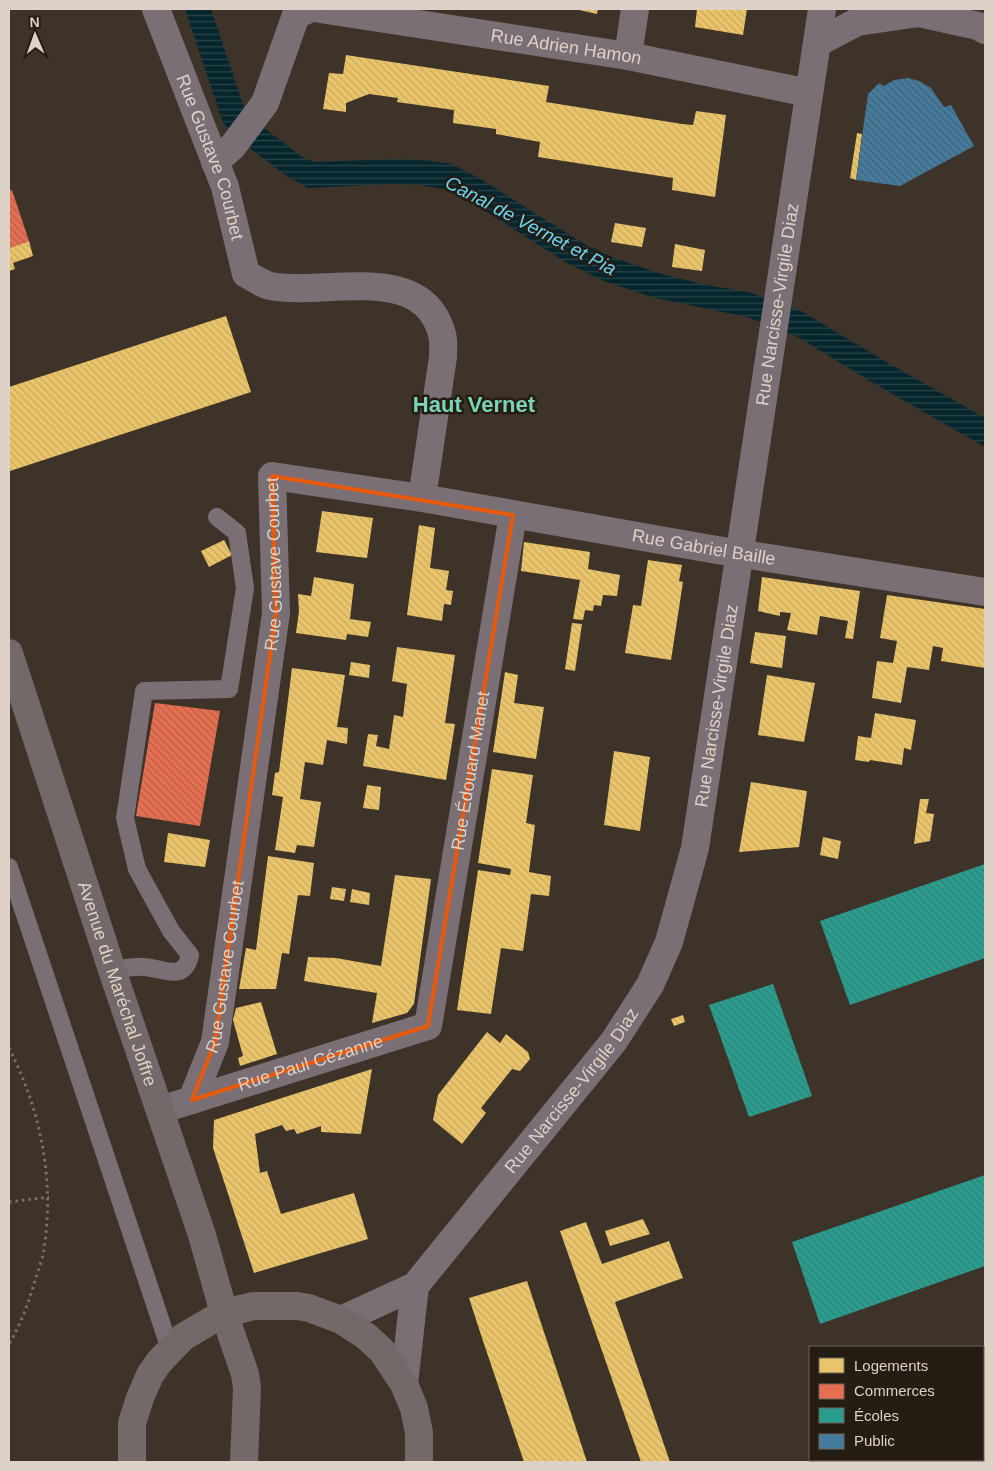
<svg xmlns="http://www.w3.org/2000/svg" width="994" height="1471" viewBox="0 0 994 1471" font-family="Arial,sans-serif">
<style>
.water{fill:url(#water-rules)}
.homes{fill:url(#homes-back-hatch)}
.shops{fill:url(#shops-back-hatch)}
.schools{fill:url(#schools-back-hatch)}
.public{fill:url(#public-back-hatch)}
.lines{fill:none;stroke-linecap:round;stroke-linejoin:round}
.path{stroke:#787072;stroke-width:3;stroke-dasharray:2.5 4;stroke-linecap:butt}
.service{stroke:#796f74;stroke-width:18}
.minor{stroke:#796f74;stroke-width:28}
.secondary{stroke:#736969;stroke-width:28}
.marked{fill:none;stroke:#e8590c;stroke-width:4;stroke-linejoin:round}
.labels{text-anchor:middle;stroke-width:5;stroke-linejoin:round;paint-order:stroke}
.street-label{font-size:18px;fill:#ded2c7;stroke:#251c14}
.water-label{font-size:19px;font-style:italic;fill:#67d6f5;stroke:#251c14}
.district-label{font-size:22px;font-weight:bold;fill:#79d5b5;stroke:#251c14}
</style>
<defs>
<pattern id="water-rules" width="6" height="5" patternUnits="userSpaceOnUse" patternTransform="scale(1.25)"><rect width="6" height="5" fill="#06262d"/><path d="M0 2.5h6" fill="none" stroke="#2a454a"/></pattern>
<pattern id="homes-back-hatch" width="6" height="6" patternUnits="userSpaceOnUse" patternTransform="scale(1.25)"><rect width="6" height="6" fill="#e9c46a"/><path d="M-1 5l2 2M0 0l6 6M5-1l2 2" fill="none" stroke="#c8a961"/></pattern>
<pattern id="shops-back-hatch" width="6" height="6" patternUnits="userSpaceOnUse" patternTransform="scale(1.25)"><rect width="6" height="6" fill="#e76f51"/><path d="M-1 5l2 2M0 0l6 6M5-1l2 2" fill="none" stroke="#b6614b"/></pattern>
<pattern id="schools-back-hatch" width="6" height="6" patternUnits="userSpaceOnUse" patternTransform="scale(1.25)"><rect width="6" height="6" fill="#2a9d8f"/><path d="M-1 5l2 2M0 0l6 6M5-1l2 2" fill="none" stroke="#328176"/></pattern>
<pattern id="public-back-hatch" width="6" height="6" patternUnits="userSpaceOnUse" patternTransform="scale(1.25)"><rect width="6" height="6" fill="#457b9d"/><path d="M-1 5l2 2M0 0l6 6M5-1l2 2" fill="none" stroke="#446376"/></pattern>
</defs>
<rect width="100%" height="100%" fill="#3e3328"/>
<path class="water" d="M185,9h26l34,101 18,17 38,29 13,6 81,-3 27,1 30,4 32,17 95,60 35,17 48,16 44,11 43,7 52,19 87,52 97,55v29l-110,-63 -77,-47 -51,-20 -92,-19 -51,-17 -37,-18 -96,-61 -27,-13 -25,-4 -24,-1 -87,4 -20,-11 -41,-31 -24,-23z"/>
<path class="homes" d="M575,9h23l-1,5z
M697,9h50l-4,26 -48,-8z
M346,55l203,31 -3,16 136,22 11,1 3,-14 30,4 -11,82 -43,-7 1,-12 -135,-21 2,-15 -44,-8v-5l-43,-6 1,-13 -57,-8 1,-4 -29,-4 -23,9v9l-23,-3 6,-36 14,1z
M857,133l5,1 -6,46 -6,-2z
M615,223l31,5 -4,19 -31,-5z
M29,241l4,15 -20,7 2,6 -6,2v-23z
M675,244l30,6 -3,21 -30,-4z
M226,316l25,76 -241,79 -1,-5v-79z
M322,511l51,7 -6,40 -51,-6z
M419,525l16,3 -5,40 19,3 -3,19 7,1 -2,14 -7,-1 -2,17 -35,-6z
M224,540l8,15 -23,12 -8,-16z
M524,542l66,10 -2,17 32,6 -3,21 -14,-1 -2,11 -7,-1 -1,6 -8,-1 -2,10 -10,-1 7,-39 -59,-9z
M648,560l34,5 -3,16 4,1 -12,78 -46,-7 8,-48 8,1z
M314,577l40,7 -4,35 21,3 -3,15 -21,-3 -1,6 -50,-7 3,-22 -1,-17 13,2z
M762,577l98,14 -7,48 -8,-1 3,-17 -28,-5 -3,19 -30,-5 4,-17 -11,-1v4l-22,-5z
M887,595l98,14v59l-44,-7 2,-13 -10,-2 -4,24 -22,-3 -6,36 -29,-5 5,-37 16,2 4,-22 -17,-3z
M572,623l10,1 -7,47 -10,-2z
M755,632l31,4 -4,32 -32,-5z
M397,647l58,8 -10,68 10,1 -9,56 -83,-14 5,-32 10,1 -2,11 13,3 5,-34 9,2 4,-33 -15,-3z
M351,662l19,3 -1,13 -20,-3z
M292,668l53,7 -8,52 11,1 -1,16 -20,-4 -4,25 -18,-3 -5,37 21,3 -7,45 -17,-2 -2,8 -20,-3 8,-53 -11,-2 3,-22 4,-1z
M505,672l13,3 -4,28 30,4 -8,52 -43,-7z
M767,675l48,8 -11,59 -46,-7z
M875,713l41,7 -5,30 -7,-2 -2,17 -32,-5 -1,2 -14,-2 3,-24 13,2z
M614,751l36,6 -10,74 -36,-6z
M492,769l41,6 -7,48 9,2 -6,47 22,4 -2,20 -18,-2 -8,57 -22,-3 -10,66 -34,-4 21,-140 32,5 1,-6 -33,-6z
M751,782l56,9 -8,56 -60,5z
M367,785l14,2 -2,23 -16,-2z
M920,799h9l-3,14 8,1 -4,27 -16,3z
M168,833l42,7 -5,27 -41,-5z
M823,837l18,4 -3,18 -18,-4z
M268,856l46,7 -4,33 -12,-1 -9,59 -7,-1 -6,36h-37l7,-41 10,2z
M395,875l36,4 -17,125 -7,9 -35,10 5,-30 -73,-12 4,-24 28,1 45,8z
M332,887l14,2 -2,12 -14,-2z
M352,889l18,4 -1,12 -19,-3z
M261,1002l16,52 -37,12 -2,-8 5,-2 -10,-36 3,-12z
M683,1015l2,7 -11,4 -3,-7z
M487,1032l13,11 6,-9 22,18 2,7 -10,12 -8,-2 -31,39 5,5 -24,31 -29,-24 5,-25z
M372,1069l-11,65 -40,-2v-6l-24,8 -3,-5 -8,2 -4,-6 -27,9 5,39 7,-2 14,43 73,-21 14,46 -114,34 -41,-125 1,-28z
M643,1219l7,15 -40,12 -5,-15z
M586,1222l16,42 67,-23 14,37 -68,24 55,160h-29l-81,-231z
M527,1281l41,123 19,58h-63l-42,-124 -13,-40z"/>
<path class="shops" d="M12,190l17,51 -20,7v-57z
M155,703l65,8 -20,115 -64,-10z"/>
<path class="schools" d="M985,864v94l-135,47 -30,-84z
M773,984l39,112 -63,21 -40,-112z
M985,1175v91l-165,58 -28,-82z"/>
<path class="public" d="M908,78l11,3 12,7 13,19 7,-2 23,41 -74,40 -44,-6 12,-86 11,-11 5,3 10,-6z"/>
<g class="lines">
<path class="path" d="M9,1048c31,61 46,131 35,200 -1,12 -7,24 -10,36 -6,20 -14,42 -25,60
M9,1202l40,-5"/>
<path class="service" d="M9,867l161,482
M112,970c10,-1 22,-4 32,-3 19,1 40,16 46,-12l-19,-24 -34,-62 -12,-51 19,-127 85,-2 16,-101 -8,-55 -20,-16"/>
<g class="minor">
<path id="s1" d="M156,9l69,178 21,87c8,4 16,10 24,12 54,11 152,-26 172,48 2,7 1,15 1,23l-21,141"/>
<path id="s2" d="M320,9l308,47 181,37"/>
<path d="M817,43l40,-21 62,-9 59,13 7,4"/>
<path d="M628,56l7,-47"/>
<path d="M215,162l18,-16 32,-43 31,-88 13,-6"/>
<path id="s3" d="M192,1100l236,-74 85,-511"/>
<path id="s4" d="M160,1110l32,-10 23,-58 61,-429 -4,-137 150,22 289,51 274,43"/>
<path id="s5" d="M341,1320l74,-34 199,-245 36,-56 19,-43 26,-94 127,-839"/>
<path d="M404,1384l11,-98"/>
</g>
<g class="secondary">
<path id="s6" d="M9,653l103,317 90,265 22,78 21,61 2,14 -3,74"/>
<path d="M132,1462v-39l8,-25 10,-23 9,-13 24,-25 41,-24 30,-7h43l12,2 32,12 25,16 16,15 22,33 10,24 5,25v29"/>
</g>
</g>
<path class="marked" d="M272,476l241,39 -85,511 -236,74 23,-58 61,-429z"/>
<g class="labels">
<g class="street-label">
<text dy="6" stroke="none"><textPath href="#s2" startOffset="249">Rue Adrien Hamon</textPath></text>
<text dy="6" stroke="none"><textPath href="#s1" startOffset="158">Rue Gustave Courbet</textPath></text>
<text dy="6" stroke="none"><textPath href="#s5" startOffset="1158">Rue Narcisse-Virgile Diaz</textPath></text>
<text dy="6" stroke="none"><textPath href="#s4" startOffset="1104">Rue Gabriel Baille</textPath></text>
<text dy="6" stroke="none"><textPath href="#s4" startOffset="578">Rue Gustave Courbet</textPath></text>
<text dy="6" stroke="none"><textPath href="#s5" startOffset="752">Rue Narcisse-Virgile Diaz</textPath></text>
<text dy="6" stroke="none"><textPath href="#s3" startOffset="506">Rue Édouard Manet</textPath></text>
<text dy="6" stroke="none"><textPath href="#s4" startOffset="172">Rue Gustave Courbet</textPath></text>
<text dy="6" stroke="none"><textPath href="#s6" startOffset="348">Avenue du Maréchal Joffre</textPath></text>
<text dy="6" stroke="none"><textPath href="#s3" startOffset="124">Rue Paul Cézanne</textPath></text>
<text dy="6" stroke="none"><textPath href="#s5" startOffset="332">Rue Narcisse-Virgile Diaz</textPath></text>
</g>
<g class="water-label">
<text transform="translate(531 225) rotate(28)" y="7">Canal de Vernet et Pia</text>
</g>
<g class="district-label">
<text x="474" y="412">Haut Vernet</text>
</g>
</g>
<rect width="994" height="1471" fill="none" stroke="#ded2c7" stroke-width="20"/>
<rect x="809" y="1346" width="175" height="115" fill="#251c14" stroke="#6f655c"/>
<rect x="819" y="1358" width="25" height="15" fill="#e9c46a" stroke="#6f655c"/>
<text x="854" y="1371" font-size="15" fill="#ded2c7">Logements</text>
<rect x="819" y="1384" width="25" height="15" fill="#e76f51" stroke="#6f655c"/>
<text x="854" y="1396" font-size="15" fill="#ded2c7">Commerces</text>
<rect x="819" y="1408" width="25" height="15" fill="#2a9d8f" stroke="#6f655c"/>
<text x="854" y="1421" font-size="15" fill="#ded2c7">Écoles</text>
<rect x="819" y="1434" width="25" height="15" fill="#457b9d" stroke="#6f655c"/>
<text x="854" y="1446" font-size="15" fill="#ded2c7">Public</text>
<g transform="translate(35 35) rotate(358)" stroke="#251c14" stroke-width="4" paint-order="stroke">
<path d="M0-4L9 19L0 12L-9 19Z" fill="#ded2c7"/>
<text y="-8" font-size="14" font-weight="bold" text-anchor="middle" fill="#ded2c7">N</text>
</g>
</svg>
